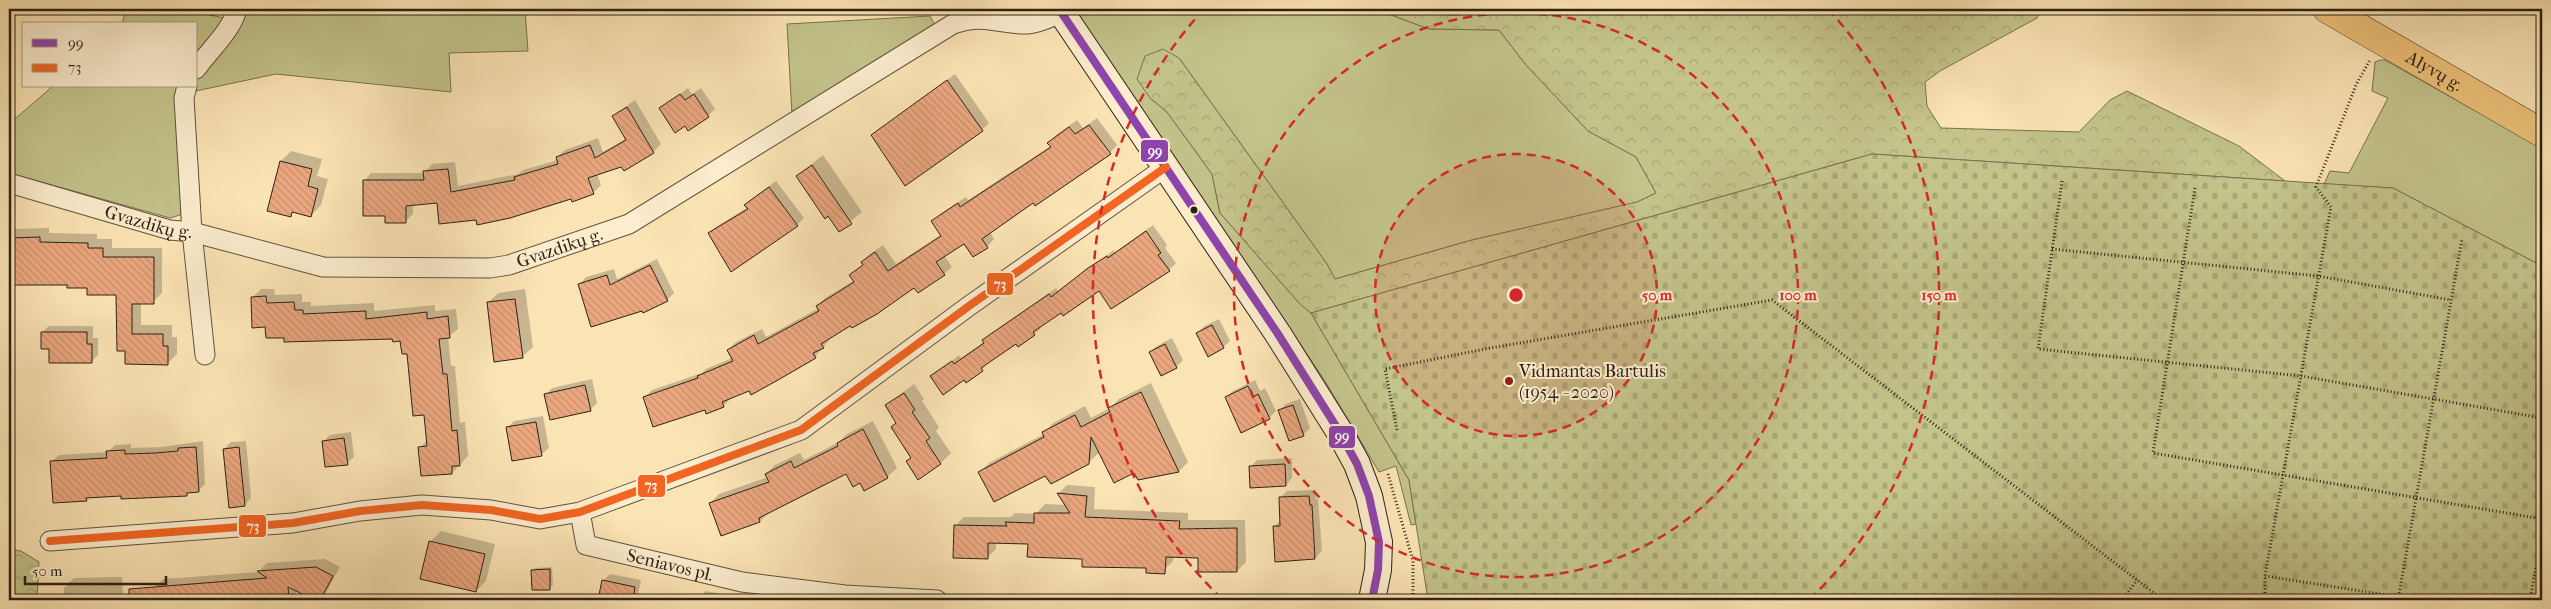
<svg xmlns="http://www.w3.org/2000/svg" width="2551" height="609" viewBox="0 0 2551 609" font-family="'IM FELL French Canon',serif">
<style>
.grass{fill:#c3c38a;stroke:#787250}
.forest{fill:url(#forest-crowns);stroke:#787250}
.cemetery{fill:url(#cemetery-stones);stroke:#787250}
.shadow{fill:#0003}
.building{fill:url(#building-back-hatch);stroke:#2d2115}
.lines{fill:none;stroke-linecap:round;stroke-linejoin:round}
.minor-casing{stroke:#60523d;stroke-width:21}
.secondary-casing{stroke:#2d2115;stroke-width:28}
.primary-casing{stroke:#2d2115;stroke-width:29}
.path{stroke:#2d2115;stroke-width:3;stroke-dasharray:1 2.5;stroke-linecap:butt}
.minor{stroke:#fcedce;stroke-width:19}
.secondary{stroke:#fcedce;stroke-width:26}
.primary{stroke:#eec27a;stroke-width:28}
.bus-1-casing{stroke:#fcedce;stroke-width:11}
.bus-2-casing{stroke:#fcedce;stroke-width:11}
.bus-1{stroke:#8e44ad;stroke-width:8}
.bus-2{stroke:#f26522;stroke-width:8}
.ring{fill:none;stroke:#d62828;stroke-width:2.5;stroke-dasharray:9 6}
.bus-dot{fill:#2d2115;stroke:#fcedce;stroke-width:2}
.poi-dot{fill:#8f2418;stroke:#fcedce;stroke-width:2}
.labels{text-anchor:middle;stroke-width:4;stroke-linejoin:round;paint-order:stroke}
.street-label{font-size:18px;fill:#2d2115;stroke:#fcedce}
.poi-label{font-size:18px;fill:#2d2115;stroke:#fcedce;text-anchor:start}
.centre{fill:#d62828;stroke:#fcedce;stroke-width:2.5}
.ring-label{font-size:15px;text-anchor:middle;font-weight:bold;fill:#d62828;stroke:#fcedce;stroke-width:4;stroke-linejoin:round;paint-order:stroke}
.line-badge{stroke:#fcedce;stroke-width:2}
.badge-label{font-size:14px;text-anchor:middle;font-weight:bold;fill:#fff}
</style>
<defs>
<pattern id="forest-crowns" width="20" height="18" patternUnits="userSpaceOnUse" patternTransform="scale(1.25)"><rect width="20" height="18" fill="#c3c38a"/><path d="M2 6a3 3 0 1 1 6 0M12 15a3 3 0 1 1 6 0" fill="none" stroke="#a8a776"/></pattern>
<pattern id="cemetery-stones" width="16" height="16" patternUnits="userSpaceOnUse" patternTransform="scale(1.25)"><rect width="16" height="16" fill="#c3c38a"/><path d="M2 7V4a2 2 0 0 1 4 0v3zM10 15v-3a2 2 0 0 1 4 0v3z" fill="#a8a776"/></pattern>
<pattern id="building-back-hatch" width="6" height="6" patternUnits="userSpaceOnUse" patternTransform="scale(1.25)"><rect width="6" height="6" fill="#eba77f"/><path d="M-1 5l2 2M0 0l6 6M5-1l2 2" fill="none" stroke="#ca8f6d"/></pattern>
</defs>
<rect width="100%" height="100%" fill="#fbe4b4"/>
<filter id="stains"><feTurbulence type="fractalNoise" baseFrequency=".004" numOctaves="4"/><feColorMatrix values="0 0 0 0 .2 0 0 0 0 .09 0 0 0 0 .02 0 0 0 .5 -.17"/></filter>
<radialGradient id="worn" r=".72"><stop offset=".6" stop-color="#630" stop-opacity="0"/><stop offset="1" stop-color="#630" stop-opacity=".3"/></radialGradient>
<path class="grass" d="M126,9h54l59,12 9,-12h277l3,42 -79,2 2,39 -175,-18 -99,21 5,111 -2,9 -10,3 -161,-45v-49l44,-38h143v-62h-74z
M1073,9h302l54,20 70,1 27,35 62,66 48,26 20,36 -18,9 -166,38 -137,39 -8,-15 -148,-206 -29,40 17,14 45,62 8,39 80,91 11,9 98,167 7,44 -5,1 -15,-59 -17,6 -54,-91z
M930,16l4,8 -142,91 -5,-91z
M2380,60h5l157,88v118l-149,-78 -69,-4 6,-13 19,2 39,-75 -16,-7 3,-29z"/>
<path class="forest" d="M1375,9c14,0 30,-2 44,0 19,2 36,13 54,0h568l-4,9 -97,53 -15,11 2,24 14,22 138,4 31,-32 17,-9 112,55 46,35 -413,-27 -561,159 -11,-9 -80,-91 -8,-39 -45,-62 -17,-14 -13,-19 8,-23 18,-7 16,9 148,206 8,15 137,-39 165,-38 19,-9 -20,-36 -48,-26 -62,-66 -27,-35 -70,-1z
M9,549l12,2 18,11 -2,38h-28z"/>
<path class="cemetery" d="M1872,154l521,34 149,78v334h-1114l-19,-120 -98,-167z"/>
<path class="shadow" d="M955,74l34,49 -7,7 -110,5z
M688,88l4,6 9,-6 14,21 -7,7 -22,8 -25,-16z
M635,100l26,44 -8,8 -29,17 -2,-4 -25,9 4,11 -8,8 -83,24 -33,2 -39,-17 -25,2v10l-8,8 -19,-7 -22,-34 7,-8h53l8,-9 23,-2 3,24 60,-12 5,-4 35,-10 -1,-3 8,-7 33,-12 5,14 24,-14 -14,-22z
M1097,118l20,27 -7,8 -77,48 -43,31 4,7 -7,8 -23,-5 -20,13 8,12 -8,7 -30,12 -85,51 1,2 -15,18 -84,41 -7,8 -17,7 -2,-4 -60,-12 7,-7 50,-17 4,-4 26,-11 -4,-8 8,-8 26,-13 4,8 53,-29 -2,-2 8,-8 30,-18 -4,-5 13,-11 -2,-2 8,-8 13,-9 13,19 46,-30 -9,-13 7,-7 26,-17 2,3 83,-54 -2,-3 7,-8 21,-15 6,8z
M291,151l31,8 -5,17 11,3 -7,26 -10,11 -17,-4 -4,3 -9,-54z
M823,155l39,57 -23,19 -42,-55z
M776,181l28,37 -7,7 -88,8 7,-6 32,-20 -2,-2 7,-7z
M1153,225l14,20 -2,3 11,15 -7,7 -70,19 -38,22 -21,15 1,2 -7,6 -18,8 -28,20 -6,8 -18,8 -33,-1 28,-22 2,3 23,-16 6,-8 66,-46 2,3 39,-29 17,-12 1,2z
M49,228v5l48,1v5h15v9h50v45l-9,9h-12v23h31v12h5v17l-10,10 -41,-14 -8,-56 -49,-11 -60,1v-52l3,-3z
M657,259l17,34 -7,7 -87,-16 6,-7 28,-8 3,10z
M261,289h13l1,6 27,-1v8h9v4l63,-3v8l61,-6v6l21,-2 2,20 -10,8 3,29h4l5,57 5,-1 3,34 -16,17 -32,-25 7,-8 -2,-26 -16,-62 -7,-12 -117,-4 -18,-10 -15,-28z
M525,289l8,58 -11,10 -34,-54 10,-10z
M1219,319l11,22 -7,6 -25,-14 6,-7z
M49,326h44v12h5v17l-7,7 -41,-14 -8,-16z
M1172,338l11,22 -7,7 -26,-15 7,-6z
M592,379l5,24 -7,7 -44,-15 6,-7z
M1255,380l5,11 5,-3 11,23 -7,7 -43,-21 7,-6z
M1151,383l37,79 -9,9 -40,8 -4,-8 -35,-19 -12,11 -43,11 -65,-2 9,-9 55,-29 9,-11 32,-17 6,12 19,-10 9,-9z
M914,384l10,15 -2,2 17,26 -3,4 15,22 -10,10 -23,15 -11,-16 5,-5 -20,-30 5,-5 -11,-17z
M1300,399l10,29 -7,7 -23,-25 6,-6z
M543,416l6,32 -7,6 -29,6 -6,-32 7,-7z
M873,421l24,47 -10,9 -27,4 -13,-9 -77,39 -10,10 -39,14 -11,-32 9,-9 49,-17 -2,-3 9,-9 25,-12 4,7 35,-18 8,-8z
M351,432l3,25 -7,6 -24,-21 7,-7z
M9,438l1,48 -1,1z
M203,441l2,43 -7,7h-8l-3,4h-65l-32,1 -4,4 -34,-39 7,-6 49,-3 7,-7 16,-1v4l31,-1z
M246,441l5,57 -6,7 -21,-56 7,-7z
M1292,458v20l-6,7 -35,-19 6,-6z
M1067,485l28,2 -1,22 94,4v7h57l1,42 -9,9 -38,-14 -25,-1 -1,5 -9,9 -81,-13 -54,-15h-33v7l-9,9 -32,-32 9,-9h47l4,-4 21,1 9,-10 21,1 -8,-11z
M1315,490l1,9h2l4,52 -7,7 -41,-31 7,-7 -1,-22 7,-7z
M441,531l54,13 -9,37 -10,10 -54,-13 9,-37z
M325,559l15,8 -14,26 -7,7 -23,-10 1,10h-142l-1,-12 9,-9 95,-7 9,-9z
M552,567l1,18 -3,3 -18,-17 3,-3z
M610,574l31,6 -4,20h-38l4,-19z
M122,577l1,23h-59v-12l10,-10z
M705,591l25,4 -1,5h-31z"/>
<path class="building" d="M947,80l36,51 -78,55 -34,-51z
M680,94l5,6 9,-6 15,23 -21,14 -3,-5 -10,7 -16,-25z
M627,107l27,46 -30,18 -3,-4 -33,11 6,16 -22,8 -1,-3 -61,19 -33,7 -1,-5 -37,4 -2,-21 -31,3v17h-21v-7h-22v-36h61l-1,-9 25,-2 3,23 64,-12 -1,-3 44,-13 -2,-7 34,-12 5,13 31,-18 -14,-24z
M1089,125l22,29 -76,52 -2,-3 -51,36 6,9 -15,9 -9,-13 -28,18 9,13 -27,18 -4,-5 -37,26 -25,14 -2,-2 -29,18 3,4 -11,5 3,5 -38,22 -27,15 -2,-4 -27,11 2,5 -18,7 -1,-4 -52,17 -10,-30 55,-19 -1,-2 36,-15 -6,-11 27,-15 4,9 61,-33 -3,-5 38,-24 -5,-7 14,-10 -2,-3 14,-10 13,19 53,-35 -10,-15 27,-18 2,4 91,-60 -4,-4 22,-16 6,7z
M280,161l32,8 -4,17 10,3 -7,28 -19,-5 -1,5 -24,-6z
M812,165l40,59 -13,8 -11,-16 -3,3 -29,-43z
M769,187l29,39 -67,46 -23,-39 40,-24 -4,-4z
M1146,231l15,22 -3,2 12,16 -59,38 -12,-18 -36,25 -2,-3 -28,19 2,3 -17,12 -2,-3 -35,24 2,3 -17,12 -2,-3 -21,15 -13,-19 22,-15 2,3 30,-21 -2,-3 67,-46 2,3 37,-29 19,-12 1,2z
M40,237v5l48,1v5h15v9h51v47h-22v30h31v12h5v19l-43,-1v-13h-8l-1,-56h-29v-7h-20v-3h-58v-47z
M650,265l18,36 -25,12 -1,-2 -51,16 -13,-43 29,-9 3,10z
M266,296l1,7 27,-1 1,8h8v4l63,-3v8l61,-7v7l21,-3 2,22 -11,1 4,35h4l5,57 5,-1 3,36h-8v8l-31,2 -3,-29 9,-1 -3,-31 -11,1 -6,-62h-5l-2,-13 -7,1 -1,-3 -108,3v-4h-18l-1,-11 -13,1 -1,-31z
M515,299l8,59 -29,4 -7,-60z
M1212,325l12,23 -16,9 -12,-24z
M41,332h46v12h5v19h-43v-14h-8z
M1165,344l12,24 -16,8 -12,-24z
M585,385l6,26 -41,9 -6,-26z
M1248,386l5,11 5,-3 12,25 -29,14 -16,-36z
M1141,392l38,80 -41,8 -4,-7 -20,10 -23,-46 -2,27 -38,20 -6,-8 -51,26 -16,-30 66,-35 -2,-5 33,-17 6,12 29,-15 -2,-4z
M904,393l11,17 -3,2 18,26 -4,3 15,23 -23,16 -12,-19 5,-3 -20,-31 5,-4 -11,-18z
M1293,405l11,31 -15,5 -11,-31z
M536,422l6,34 -30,5 -6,-34z
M863,429l25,49 -24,13 -4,-8 -7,4 -7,-13 -87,44 1,4 -39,14 -12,-33 60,-21 -4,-8 26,-13 3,7 44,-22 -1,-3z
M344,438l4,27 -23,2 -3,-26z
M196,447l3,45 -12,1v3l-66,3v-3l-35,2 1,3 -34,2 -3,-42 57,-3 -1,-7 19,-1v4l30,-1 23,-2v-3z
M239,447l6,59 -16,2 -6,-59z
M1285,464l1,22 -36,2 -1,-22z
M1057,493l30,3 -2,21 95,4 -1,8 58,-1v44h-39v-14l-32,-1 -1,17 -19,-1v-5l-64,-1v-8l-55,-2 1,-13 -40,-1v16l-35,-1 1,-33 53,1 -2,-4 29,1v-10h36z
M1309,496l1,9h2l3,54 -40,3 -2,-36h7l-1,-29z
M429,541l56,13 -9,38 -56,-13z
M316,567l17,9 -13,24h-6l-26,-13 1,13h-160v-11l138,-11 -10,-7z
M550,569v21h-18l-1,-20z
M602,580l33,7 -2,13h-35z"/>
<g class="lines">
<g class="minor-casing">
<g id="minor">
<path d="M196,69c14,-20 35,-37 41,-60"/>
<path d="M187,86l-3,12 8,134 13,123"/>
<path id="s1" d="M9,183l161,47 22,2 131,35 167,1 19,-3 120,-41 324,-200c34,-11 44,1 75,0 12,-1 23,-7 33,-11"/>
<path id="s2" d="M580,512l6,33 156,37 103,13 92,5"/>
<path d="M50,541l243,-18 67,-12 62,-6 69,5 49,9 40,-7 221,-82 168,-124 197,-139"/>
</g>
</g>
<g class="secondary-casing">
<path id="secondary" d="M1059,9l219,325 61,97 18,33 12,32 10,46 -1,28 -6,30"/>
</g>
<g class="primary-casing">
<g id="primary">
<path id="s3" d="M2327,9l215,124"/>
</g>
</g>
<path class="path" d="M291,9l225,3 40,-3
M740,9l18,4 153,-3 25,2
M2062,181l-24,168 263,27 241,42
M2195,188l-42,265 389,66
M2052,249l266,27 133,24
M1397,430l-12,-61 105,-21 282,-48 391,300
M1388,474l25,87v39
M2265,576l153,24
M2122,600l15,-20
M2265,600v-24l66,-369 -15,-20 40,-102 14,-25
M2398,600l64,-361
M2530,600l12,-67"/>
<use href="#minor" class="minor"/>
<use href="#secondary" class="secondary"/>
<use href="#primary" class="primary"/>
<g class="bus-1-casing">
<path id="bus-1" d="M1059,9l219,325 61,97 18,33 12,32 10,46 -1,28 -6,30"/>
</g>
<g class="bus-2-casing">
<path id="bus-2" d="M50,541l243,-18 67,-12 62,-6 69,5 49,9 40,-7 221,-82 168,-124 197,-139"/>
</g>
<use href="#bus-1" class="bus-1"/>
<use href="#bus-2" class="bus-2"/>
</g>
<circle cx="1516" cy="295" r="141" fill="#d62828" fill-opacity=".12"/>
<g class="ring">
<circle cx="1516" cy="295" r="141"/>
<circle cx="1516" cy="295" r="282"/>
<path d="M1222 599A423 423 0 0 1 1204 9M1828 9A423 423 0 0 1 1810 599"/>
</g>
<circle class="bus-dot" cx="1194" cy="210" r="4.5"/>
<circle class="poi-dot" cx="1509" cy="381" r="5"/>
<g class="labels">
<g class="street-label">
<text dy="6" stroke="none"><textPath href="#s3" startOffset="124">Alyvų g.</textPath></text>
<text dy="6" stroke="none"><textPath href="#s1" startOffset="145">Gvazdikų g.</textPath></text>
<text dy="6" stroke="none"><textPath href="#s1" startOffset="565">Gvazdikų g.</textPath></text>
<text dy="6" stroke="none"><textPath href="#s2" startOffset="120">Seniavos pl.</textPath></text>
</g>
<g class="poi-label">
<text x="1519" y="377">Vidmantas Bartulis<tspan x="1519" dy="21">(1954 - 2020)</tspan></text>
</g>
</g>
<circle cx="1516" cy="295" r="8" class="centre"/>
<g class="ring-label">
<text x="1657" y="300">50 m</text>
<text x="1798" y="300">100 m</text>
<text x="1939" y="300">150 m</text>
</g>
<g class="line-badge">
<rect x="1140" y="139" width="29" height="24" rx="5" fill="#8e44ad"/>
<rect x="986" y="272" width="28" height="24" rx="5" fill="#f26522"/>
<rect x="1328" y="425" width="28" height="24" rx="5" fill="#8e44ad"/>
<rect x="637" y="474" width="29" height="24" rx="5" fill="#f26522"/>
<rect x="238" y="514" width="29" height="24" rx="5" fill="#f26522"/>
</g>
<g class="badge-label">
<text x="1155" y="156">99</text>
<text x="1000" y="289">73</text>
<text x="1342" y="441">99</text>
<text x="651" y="490">73</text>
<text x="253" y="531">73</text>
</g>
<rect width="2551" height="609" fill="none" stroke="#fbe4b4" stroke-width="30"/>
<rect x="10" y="10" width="2531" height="589" fill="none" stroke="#2d2115" stroke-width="2.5"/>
<rect x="15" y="15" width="2521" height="579" fill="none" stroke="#2d2115"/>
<rect x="22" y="22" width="175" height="65" fill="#fcedce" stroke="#a99b84"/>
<rect x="32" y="39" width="25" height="8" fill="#8e44ad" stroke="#a99b84"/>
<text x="68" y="48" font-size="15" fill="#2d2115">99</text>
<rect x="32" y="64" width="25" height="8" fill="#f26522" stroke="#a99b84"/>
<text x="68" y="72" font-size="15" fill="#2d2115">73</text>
<path d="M25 576v8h141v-8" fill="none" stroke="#2d2115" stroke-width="2.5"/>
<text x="32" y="576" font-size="15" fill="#2d2115" stroke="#fcedce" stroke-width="4" paint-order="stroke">50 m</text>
<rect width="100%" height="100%" filter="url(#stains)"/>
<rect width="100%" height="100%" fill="url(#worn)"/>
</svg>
